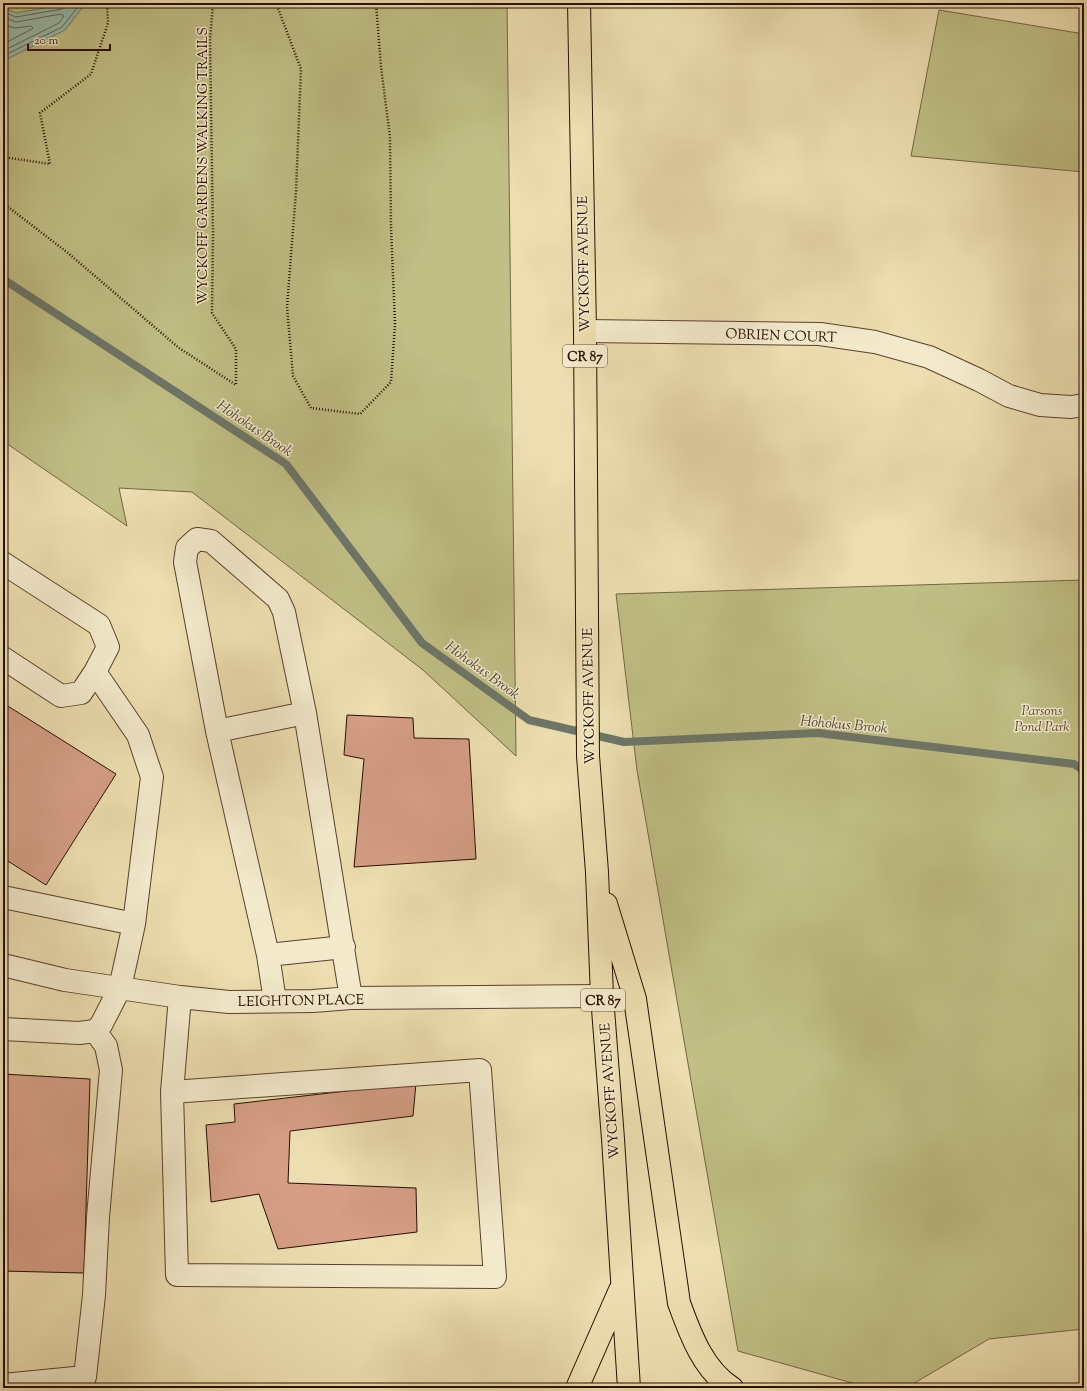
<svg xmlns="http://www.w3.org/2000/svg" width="1087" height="1391" viewBox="0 0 1087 1391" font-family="'Sorts Mill Goudy',serif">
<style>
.green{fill:#c0bf86;stroke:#756643}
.water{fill:#99bcad;stroke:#6d7668}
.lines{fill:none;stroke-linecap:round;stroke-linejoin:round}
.shore{stroke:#626456;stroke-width:1}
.stream{stroke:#6d7668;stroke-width:8}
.building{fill:#d59e85;stroke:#2a0d00}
.minor-casing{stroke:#5a412c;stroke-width:24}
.major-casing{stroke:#2a0d00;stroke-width:24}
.path{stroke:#2a0d00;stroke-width:2.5;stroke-dasharray:1 2;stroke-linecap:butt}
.minor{stroke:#f3eacc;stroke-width:22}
.major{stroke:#ecdeb0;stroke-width:22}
.labels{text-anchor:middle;stroke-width:3;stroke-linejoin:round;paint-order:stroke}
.shield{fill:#f3eacc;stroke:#664f3d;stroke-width:1}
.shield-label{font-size:13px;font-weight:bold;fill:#2a0d00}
.street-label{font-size:14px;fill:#2a0d00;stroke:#f3eacc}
.park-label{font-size:14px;font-style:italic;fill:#5e4b2f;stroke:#f3eacc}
.water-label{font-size:15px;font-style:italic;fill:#514a3d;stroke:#f3eacc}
</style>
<rect width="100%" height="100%" fill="#ecdeb0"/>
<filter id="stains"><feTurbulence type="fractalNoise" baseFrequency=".005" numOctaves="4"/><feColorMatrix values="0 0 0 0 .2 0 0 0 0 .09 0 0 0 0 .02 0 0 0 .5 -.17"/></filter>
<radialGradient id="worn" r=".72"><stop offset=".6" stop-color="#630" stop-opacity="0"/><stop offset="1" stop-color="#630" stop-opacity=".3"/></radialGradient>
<path class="green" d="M3,3h504l9,753 -93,-86 -231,-178 -73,-4 8,38 -124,-85z
M939,10l145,24v138l-173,-16z
M1084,580v749l-95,10 -83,49h-36l-132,-37 -101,-581 -21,-176z"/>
<path class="water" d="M71,3h15l-21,27 -62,31v-54l13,6z"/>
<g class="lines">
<path class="shore" d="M3,12l13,5 46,-8 2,-2 1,-4
M3,17l13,5 45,-8 3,2 -5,7 -56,28
M3,24l11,4 17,-2 2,2 -1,1 -29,15
M3,56l59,-29 19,-24"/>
<path class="stream" d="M3,279l283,185 136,179 107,77 95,22 194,-9 256,31 10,7"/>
</g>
<path class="building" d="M3,703l113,71 -70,111 -43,-27z
M347,715l66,3 1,20 55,1 7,120 -122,8 10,-108 -20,-4z
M3,1074l87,5 -6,194 -81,-2z
M416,1083l-3,33 -123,15 -2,52 128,5 1,44 -139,17 -19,-55 -48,8 -5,-77 29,-3 -1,-18z"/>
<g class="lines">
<g class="minor-casing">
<path id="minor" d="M585,331l235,3 55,8 54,15 50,23 30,16 31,9 31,2 13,-2
M3,563l96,62 9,22 -13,25 -14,21 -20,3 -58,-38
M217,731l-32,-169 2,-14 10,-9 14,2 67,58 6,13 21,101
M3,897l131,27
M268,955l76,-8
M3,965l62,15 115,17 49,5 84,-1 38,-3 251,-2
M275,1001l-7,-46 -51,-224 88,-18 46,285
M3,1029l76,4 16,-2 6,-6 19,-37 14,-64 18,-147 -14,-42 -43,-63
M172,1092l308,-22 15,207 -318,-2 -5,-183 8,-95
M3,1385l82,-8 9,-82 4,-78 13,-147 -5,-24 -11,-15"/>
</g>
<g class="major-casing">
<path id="major" d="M579,3l6,328 3,425 9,116 5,124 11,143 16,249
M606,904l29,95 44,304c11,30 24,67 53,85
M577,1388l43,-98"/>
</g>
<path class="path" d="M276,3l25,66 -5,122 -9,116 6,69 18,32 49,6 31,-32 4,-58 -4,-97 -1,-90 -9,-70 -5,-64
M3,157l47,7 -10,-51 51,-39 17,-51 -1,-20
M3,203l65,50 111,95 57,37v-36l-24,-36 1,-78 -3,-195 3,-37"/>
<use href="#minor" class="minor"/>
<use href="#major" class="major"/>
</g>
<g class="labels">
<g class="shield">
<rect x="563" y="345" width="44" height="22" rx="3"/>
<rect x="581" y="989" width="44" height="22" rx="3"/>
</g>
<g class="shield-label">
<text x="585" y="361">CR 87</text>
<text x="603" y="1005">CR 87</text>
</g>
<g class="street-label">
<text transform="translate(202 166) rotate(-90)" y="5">WYCKOFF GARDENS WALKING TRAILS</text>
<text transform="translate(583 264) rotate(-91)" y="5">WYCKOFF AVENUE</text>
<text transform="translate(781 335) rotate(2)" y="5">OBRIEN COURT</text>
<text transform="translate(588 696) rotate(-91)" y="5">WYCKOFF AVENUE</text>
<text transform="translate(301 1000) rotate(-1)" y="5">LEIGHTON PLACE</text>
<text transform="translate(609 1091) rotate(-94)" y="5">WYCKOFF AVENUE</text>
</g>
<g class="park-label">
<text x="1042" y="715">Parsons<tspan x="1042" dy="16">Pond Park</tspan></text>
</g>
<g class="water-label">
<text transform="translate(255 428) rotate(34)" y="5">Hohokus Brook</text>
<text transform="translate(483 670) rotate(36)" y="5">Hohokus Brook</text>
<text transform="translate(844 724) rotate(5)" y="5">Hohokus Brook</text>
</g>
</g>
<rect width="1087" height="1391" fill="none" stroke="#ecdeb0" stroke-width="16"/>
<rect x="4" y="4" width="1079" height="1383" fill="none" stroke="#2a0d00" stroke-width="2"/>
<rect x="8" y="8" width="1071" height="1375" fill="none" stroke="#2a0d00"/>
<path d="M28 44v6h82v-6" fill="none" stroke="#2a0d00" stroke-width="2"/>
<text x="34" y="44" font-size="12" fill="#2a0d00" stroke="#f3eacc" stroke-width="3" paint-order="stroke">20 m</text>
<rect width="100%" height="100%" filter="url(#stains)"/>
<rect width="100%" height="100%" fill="url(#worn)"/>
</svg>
